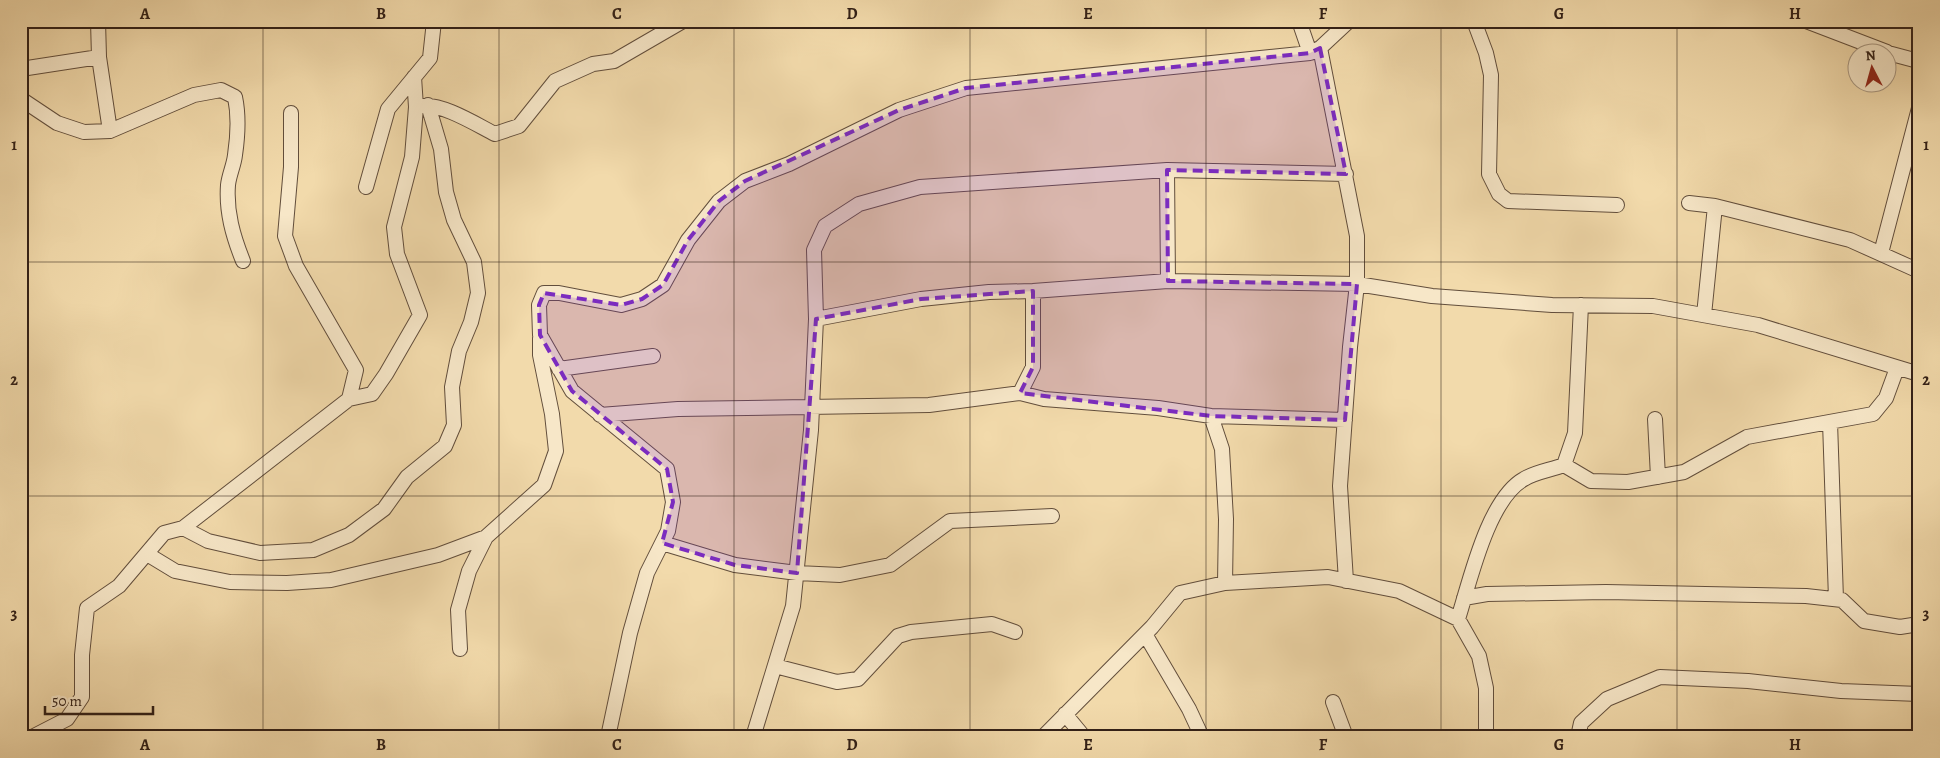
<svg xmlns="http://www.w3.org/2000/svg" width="1940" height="758" viewBox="0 0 1940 758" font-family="Alegreya,serif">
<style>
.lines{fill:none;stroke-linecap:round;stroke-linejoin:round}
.minor-casing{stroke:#624e3c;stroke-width:16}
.minor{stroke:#f7e7c8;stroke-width:14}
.marked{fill:#7b2cbf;fill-opacity:0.2;stroke:#7b2cbf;stroke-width:4;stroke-dasharray:10 6;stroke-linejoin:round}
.grid{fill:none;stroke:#322017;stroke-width:1;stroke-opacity:0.55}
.neatline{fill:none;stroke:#322017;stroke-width:2}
.grid-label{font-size:16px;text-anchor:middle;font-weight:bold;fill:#322017}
</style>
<rect width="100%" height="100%" fill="#f2daab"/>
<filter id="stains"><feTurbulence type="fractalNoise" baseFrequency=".004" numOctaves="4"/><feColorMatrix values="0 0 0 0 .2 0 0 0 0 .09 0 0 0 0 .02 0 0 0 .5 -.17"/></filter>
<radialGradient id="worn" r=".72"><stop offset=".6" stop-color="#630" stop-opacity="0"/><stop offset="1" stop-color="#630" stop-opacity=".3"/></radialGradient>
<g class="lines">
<g class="minor-casing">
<path id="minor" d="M98,21l1,36 11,74
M1299,21l11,32 10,-5 29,-27
M1474,21l12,32 5,22 -2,99 10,20 9,7 109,4
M1806,21l81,31
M1320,48l37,188v48l-7,63 -10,139 6,95
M1888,53l30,8 1,5
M21,69l78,-12
M21,99l36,24 27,9 26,-1 84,-36 27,-5 14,7c4,19 3,38 0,58 -1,10 -6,20 -7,30 -2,27 5,51 15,76
M422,106c20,-3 55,19 73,28l24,-8 36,-45 38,-17 21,-3 69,-40
M1167,170l1,111
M366,187l22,-78 42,-51 4,-37
M1689,203l26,3 135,34 69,31
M1881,253l38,-145
M1704,315l11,-109
M816,319l-2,-69 11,-24 34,-22 61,-17 247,-17 179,4
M559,369l94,-13
M1020,393l24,6 114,9 53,8 134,4
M349,399l23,-5 14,-20 34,-59 -23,-61 -3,-27 18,-70 4,-50 -2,-30
M600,415l78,-6 251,-4 91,-12 13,-26v-76
M1211,416l11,33 4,70 -1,64
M1655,419l3,58
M1830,422l6,177
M1564,465l27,16 37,1 56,-10 63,-35 126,-23 13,-16 11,-30
M183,528l25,13 52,12 53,-3 36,-15 35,-26 23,-32 38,-31 9,-21 -2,-38 7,-36 12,-29 7,-29 -4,-31 -20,-42 -8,-28 -5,-43 -13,-44
M662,543l73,22 62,8 43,2 50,-10 60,-44 102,-5
M147,554l28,17 55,11 57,1 44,-3 107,-25 48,-18 58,-52 12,-34 -4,-37 -12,-59v-17
M1464,598l23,-4 119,-2 200,4 36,4 22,21 36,6 19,-3
M1458,619c12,-38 30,-120 66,-140 11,-7 27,-9 40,-14l11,-32 6,-128
M1145,634l44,75 13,28
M460,649l-2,-39 11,-39 17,-34
M775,666l62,16 21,-3 40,-43 13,-4 81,-8 23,8
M1333,702l13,35
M1065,714l19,23
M32,737l35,-18 15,-22v-42l5,-47 32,-22 45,-53 19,-5 166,-129 7,-29 -60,-104 -11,-30 6,-69v-54
M608,737l22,-104 17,-60 21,-42 5,-29 -6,-33 -95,-78 -32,-56 -1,-30 5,-12h15l62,12 21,-6 21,-14 25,-45 31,-39 26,-20 44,-17 110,-54 67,-22 344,-35
M753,737l40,-131 18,-176 5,-111 105,-20 68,-7 44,-1 135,-10 189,3 75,12 120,9 101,1 105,19 161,49
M1043,737l109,-110 28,-34 45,-10 103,-6 71,14 59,28 21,37 7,32v49
M1578,737l3,-14 26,-24 53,-22 88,4 93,10 78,3"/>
</g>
<use href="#minor" class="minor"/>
</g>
<path class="marked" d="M1320,48l26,126 -179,-4 1,111 189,3 -12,136 -134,-4 -191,-23 13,-26v-76l-112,8 -105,20 -19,254 -62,-8 -73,-22 11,-41 -6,-33 -95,-78 -32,-56 -1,-30 5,-12 77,12 21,-6 21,-14 25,-45 31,-39 26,-20 154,-71 67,-22 344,-35z"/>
<path class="grid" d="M263,21v716M499,21v716M734,21v716M970,21v716M1206,21v716M1441,21v716M1677,21v716M21,262h1898M21,496h1898"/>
<rect width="1940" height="758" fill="none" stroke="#f2daab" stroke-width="55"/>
<g transform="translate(1872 68) rotate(354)"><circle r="24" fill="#f7e7c8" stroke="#a89781"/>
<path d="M0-4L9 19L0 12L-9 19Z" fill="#8f2418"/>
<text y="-8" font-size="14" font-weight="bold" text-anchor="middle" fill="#322017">N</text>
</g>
<path d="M45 706v8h108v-8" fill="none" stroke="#322017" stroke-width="2.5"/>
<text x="52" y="706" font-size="15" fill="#322017" stroke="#f7e7c8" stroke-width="4" paint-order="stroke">50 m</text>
<rect x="28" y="28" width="1884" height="702" class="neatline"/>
<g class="grid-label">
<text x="145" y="19">A</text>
<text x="381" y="19">B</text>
<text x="617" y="19">C</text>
<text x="852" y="19">D</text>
<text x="1088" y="19">E</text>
<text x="1323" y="19">F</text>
<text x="1559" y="19">G</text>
<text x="1795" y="19">H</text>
<text x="14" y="150">1</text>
<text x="1926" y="150">1</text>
<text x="14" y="385">2</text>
<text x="1926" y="385">2</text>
<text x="14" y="619">3</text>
<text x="1926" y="619">3</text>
<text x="145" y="750">A</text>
<text x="381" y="750">B</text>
<text x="617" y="750">C</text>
<text x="852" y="750">D</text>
<text x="1088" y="750">E</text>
<text x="1323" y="750">F</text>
<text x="1559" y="750">G</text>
<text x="1795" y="750">H</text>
</g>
<rect width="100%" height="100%" filter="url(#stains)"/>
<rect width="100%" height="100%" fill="url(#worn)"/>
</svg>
